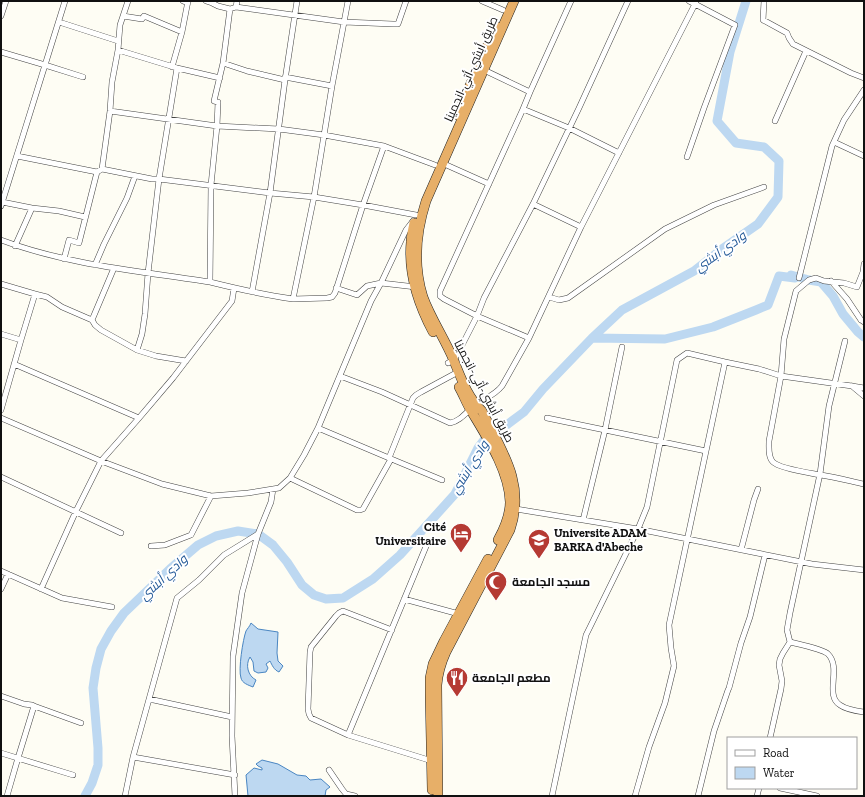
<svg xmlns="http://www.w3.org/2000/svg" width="865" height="797" viewBox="0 0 865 797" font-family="'Zilla Slab',Cairo,serif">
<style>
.water{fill:#bdd8f1;stroke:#4a86c2}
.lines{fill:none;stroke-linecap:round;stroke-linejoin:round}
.river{stroke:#bdd8f1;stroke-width:9}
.street-casing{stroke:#434343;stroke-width:6}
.highway-casing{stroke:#212121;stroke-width:10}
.street{stroke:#fff;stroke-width:5}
.highway{stroke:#e7af68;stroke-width:9}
.labels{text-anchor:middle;stroke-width:4;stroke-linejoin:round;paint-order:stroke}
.street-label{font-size:12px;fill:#101010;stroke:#fff}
.poi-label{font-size:12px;font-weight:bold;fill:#101010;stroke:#fff;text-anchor:start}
.water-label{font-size:13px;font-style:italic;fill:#235998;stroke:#fff}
</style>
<rect width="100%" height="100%" fill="#fefdf4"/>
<path class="water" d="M251,623l7,6 20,3 -1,21 1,8 5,5 -4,6c-5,-2 -7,-7 -9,-11l-4,3 2,4 -2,4 -8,1 -4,-2 -1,-9 -3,-5c-5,8 -2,19 6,23l-3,7c-5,-2 -11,-4 -12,-9 -3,-8 2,-39 5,-47 1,-2 4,-5 5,-8z
M262,760l16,4 19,11 9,1 4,4 11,-1 9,8 -4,3 -1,6h-77l-2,-21 8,-7 8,2v-2l-4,-2 -2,-2z"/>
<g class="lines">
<path class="river" d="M791,275l18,5 12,2 12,14 10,18 15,18 6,5
M592,338l73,1 48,-12 43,-17 12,-5 11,-29 16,2
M85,796l7,-13 6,-18v-17l-5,-60 3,-20 5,-19 10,-18 13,-18 46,-44 28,-24 18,-9 22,-5 20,3 15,11 14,17 15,23 12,10 12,4 17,-1 30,-19 27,-24 55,-61 23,-46 6,-8 5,-5 19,-11 16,-12 19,-23 49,-51 30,-28 72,-39 28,-22 36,-25 20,-27 1,-36 -15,-14 -28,-4 -19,-22 13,-69 16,-51"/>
<g class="street-casing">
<path id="street" d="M183,1l5,2
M206,1l6,2 6,3 12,3
M237,1l-1,6 -6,2 -7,54 -9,38 4,1 -1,24 -6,59 -1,97c28,7 55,13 83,17l21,-102 18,-111 16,-85
M482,1l21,9
M764,1l-1,19 24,13 2,5 4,6 58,29 13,5
M236,7l108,15 49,2h5l8,-23
M1,16l5,-15
M123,16l19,3 2,-3 38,16
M59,22l59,19
M118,50l59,18 43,10
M1,52l44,13 38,12
M223,63l24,8 38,9
M172,67l10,-35 6,-31
M484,70l46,22 -7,17 46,19 50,25
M285,77l47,9
M530,92l41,-91
M523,109l-83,182v5l4,3 33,17 52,22 52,-111 114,-223 -6,-3
M110,111l107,15 62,3 45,6 60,11
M775,121l31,-70
M834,142l30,14
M17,156l80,16 5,-3 50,10h7l111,14 44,4 49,8 53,10
M687,157l17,-49 31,-83 -40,-21 1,-3
M442,163l47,21
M102,169l8,-58 2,-29 6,-32 2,-25 8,-24
M2,202l30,6 27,3 26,6
M533,204l48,23
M1,206l64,-205
M1,240c67,25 139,31 209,42
M15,246l17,-38
M64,259l5,-19 10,3 18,-71
M864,264l-1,8 -6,15 -13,-4 -20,-2 -8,-3 -7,2 -13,11 -12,48 -3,37 -12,65c0,7 -1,16 4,21 7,7 38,11 48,13 14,2 29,6 43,9
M95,265l9,-21 23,-46 8,-22
M799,278l33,-132 12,-26 20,-30
M831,281l16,18 14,21 3,2
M1,284l34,10 12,3 15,10 30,13 3,5 6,5 36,20 19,6 30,5
M336,288l21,7 10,-9 14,-3 25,-53 7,-9
M252,292l18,-99 15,-113 12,-79
M549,297l10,3 9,-2 97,-69 49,-24 50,-18
M293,299l34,-1 5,-1 3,-4 28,-88 21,-59 51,19
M92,320l22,-52
M1,334l20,6 14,-46
M137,350l5,-16 3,-20 3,-41 11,-94 18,-111
M448,363l6,-3 3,-5 20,-39 7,-18 49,-94 46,-96 49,-107
M14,364l125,54
M340,376l42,16 68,31c11,-2 17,-12 26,-19 9,-6 18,-8 26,-18l27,-48
M852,386l12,10
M1,410l20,-70
M1,418l100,43 61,23 49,12 37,-3 31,-5 11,-10 14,-23 14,-27 53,-127 10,-18 35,4
M547,418l58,12 17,-83
M318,428l71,30 24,-60 3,-3 5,-3 37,-20
M389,458l53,22
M1,477l120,56
M290,478l67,32h3l3,-1 28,-50
M516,509l122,20 174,35 52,6
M583,520l22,-90 101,21
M427,544l-79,191 84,26
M151,546l14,-1 26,-10 20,-39
M741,550l13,-50 4,-11
M1,571l61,27 50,9
M1,589l7,-15
M41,589l35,-78 25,-50 38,-43 34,-40 59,-77 2,-13
M404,599l55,15
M790,642c8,2 33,7 38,12 14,14 -4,41 12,51 7,5 16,6 24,7
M1,696l23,8 8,1 2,1 -16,52 -11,38
M149,699l83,18
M34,706l47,17
M348,735l-37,-17 -2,-4 -1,-5 2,-57 1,-5 25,-31 3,-3 4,-2 49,19
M770,738l11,-49 1,-8 -3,-16 1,-6 3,-6 7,-11 -3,-12 3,-17 30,-139 9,-68 16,-65
M1,753l72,22
M133,757l102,18
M329,770l13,19 4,5 9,2
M780,788l37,8
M125,796l8,-39 44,-159 22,-18 25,-25 34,-21
M235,796l-3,-60 1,-80 9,-63 16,-59 13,-32 2,-13
M552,796l34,-161 4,-8 48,-98 9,-22 30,-147 10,-7 38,9
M635,796l14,-49 16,-44 9,-37 -3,-18 -2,-23 56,-263 34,7 22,7 71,10 12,2
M698,796l16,-65 14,-41 1,-2 12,-45 9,-26 15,-62
M757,796l2,-8"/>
</g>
<g class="highway-casing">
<path id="highway" d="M457,115l39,-89
M414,223c-1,6 -3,13 -3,19 -3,32 7,62 22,90
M459,387c4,7 7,15 11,22 16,27 39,61 40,93 0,13 -6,27 -12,38
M432,790l-2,-96v-16l3,-14 11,-23 44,-82
M438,796l-1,-111c1,-12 4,-22 9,-33l64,-122c16,-46 -8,-79 -28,-119 -14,-13 -21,-33 -28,-50 -9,-22 -23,-42 -31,-64 -10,-32 -7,-65 3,-96l88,-200"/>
</g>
<use href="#street" class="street"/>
<use href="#highway" class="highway"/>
</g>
<defs>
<g id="hotel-pin" transform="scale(1.15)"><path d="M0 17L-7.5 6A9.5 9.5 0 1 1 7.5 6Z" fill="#b53a33" stroke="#fff"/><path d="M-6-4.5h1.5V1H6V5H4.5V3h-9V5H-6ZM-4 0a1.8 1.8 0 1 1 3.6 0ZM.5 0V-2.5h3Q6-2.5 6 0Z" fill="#fff"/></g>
<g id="university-pin" transform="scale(1.15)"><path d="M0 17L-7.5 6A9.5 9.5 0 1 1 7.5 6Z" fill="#b53a33" stroke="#fff"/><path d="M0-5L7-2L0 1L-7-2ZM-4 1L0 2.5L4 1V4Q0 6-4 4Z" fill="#fff"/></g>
<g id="mosque-pin" transform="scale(1.15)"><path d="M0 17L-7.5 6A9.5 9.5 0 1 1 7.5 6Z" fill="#b53a33" stroke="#fff"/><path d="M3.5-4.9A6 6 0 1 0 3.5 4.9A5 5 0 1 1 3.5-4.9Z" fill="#fff"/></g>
<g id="restaurant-pin" transform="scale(1.15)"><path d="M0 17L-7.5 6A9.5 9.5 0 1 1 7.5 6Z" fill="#b53a33" stroke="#fff"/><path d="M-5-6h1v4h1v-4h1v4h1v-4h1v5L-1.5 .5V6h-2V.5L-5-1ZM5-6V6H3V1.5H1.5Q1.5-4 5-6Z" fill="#fff"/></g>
</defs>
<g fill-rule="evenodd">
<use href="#hotel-pin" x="461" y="534"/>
<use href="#university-pin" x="539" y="540"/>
<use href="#mosque-pin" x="496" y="582"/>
<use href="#restaurant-pin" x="457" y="678"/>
</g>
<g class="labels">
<g class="street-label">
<text transform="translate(471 69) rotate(-66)" y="4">طريق أبشي-أتي-انجمينا</text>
<text transform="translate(484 391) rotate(62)" y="4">طريق أبشي-أتي-انجمينا</text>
</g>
<g class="poi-label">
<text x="446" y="531" text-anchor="end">Cité<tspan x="446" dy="14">Universitaire</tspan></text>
<text x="554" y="537">Universite ADAM<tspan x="554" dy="14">BARKA d'Abeche</tspan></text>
<text x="512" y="586">مسجد الجامعة</text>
<text x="472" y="682">مطعم الجامعة</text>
</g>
<g class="water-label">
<text transform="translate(720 251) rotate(-36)" y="5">وادي أبشي</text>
<text transform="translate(469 467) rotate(-58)" y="5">وادي أبشي</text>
<text transform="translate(163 577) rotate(-43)" y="5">وادي أبشي</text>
</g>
</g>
<rect width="865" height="797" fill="none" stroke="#101010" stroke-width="4"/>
<rect x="727" y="737" width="130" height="52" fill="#ffffff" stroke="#9f9f9f"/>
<rect x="735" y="750" width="20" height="6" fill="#ffffff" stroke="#9f9f9f"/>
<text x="763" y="757" font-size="12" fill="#101010">Road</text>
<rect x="735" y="767" width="20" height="12" fill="#bdd8f1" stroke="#9f9f9f"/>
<text x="763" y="777" font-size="12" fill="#101010">Water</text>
</svg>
